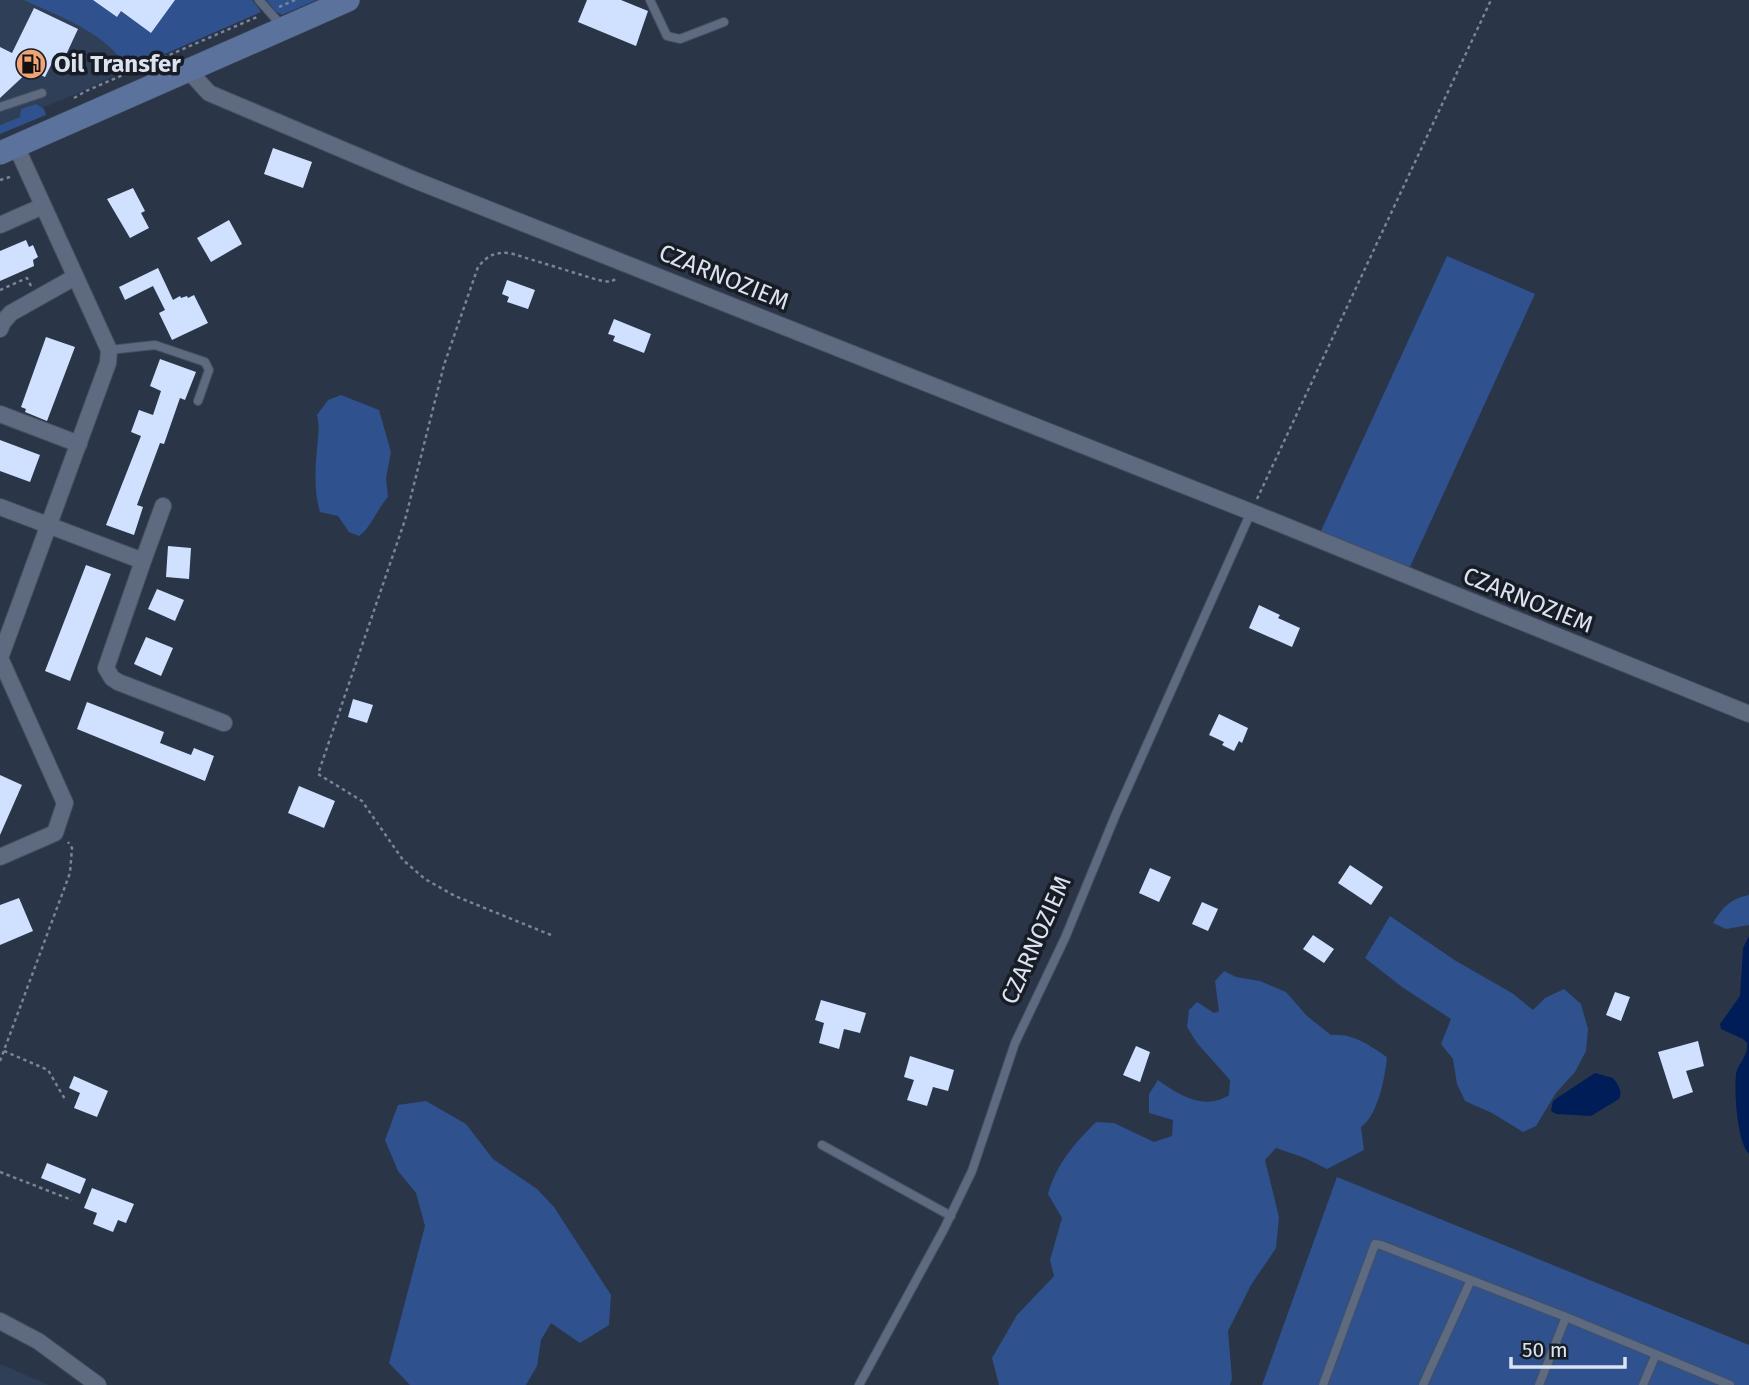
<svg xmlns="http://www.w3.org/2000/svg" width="1749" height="1385" viewBox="0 0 1749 1385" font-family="'Fira Sans',sans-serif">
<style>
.built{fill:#303f58}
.green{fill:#2f518d}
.water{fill:#001d58}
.building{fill:#d0e1ff}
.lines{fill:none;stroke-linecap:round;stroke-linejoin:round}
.service-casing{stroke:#475060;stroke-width:10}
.minor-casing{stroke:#475060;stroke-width:18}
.secondary-casing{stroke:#475060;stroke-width:24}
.path{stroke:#7b8494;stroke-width:2.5;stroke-dasharray:3.5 3.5;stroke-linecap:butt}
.service{stroke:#5d6a80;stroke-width:8}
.minor{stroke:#5d6a80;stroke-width:16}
.secondary{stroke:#5a729c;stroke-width:23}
.labels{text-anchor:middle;stroke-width:7;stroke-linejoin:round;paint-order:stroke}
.poi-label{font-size:24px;font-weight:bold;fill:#dce3f0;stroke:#171c25;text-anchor:start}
.street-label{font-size:24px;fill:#dce3f0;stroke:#171c25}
</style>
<rect width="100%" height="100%" fill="#2a3548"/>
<path class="built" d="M0,0h285l-106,44 -103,50 -76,31z
M0,1364l49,21h-49z"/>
<path class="green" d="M24,0h228l9,12 -133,58c-20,-37 -68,-53 -104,-70z
M267,0h50l-35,15 -7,-4z
M36,104l8,5 2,6 -46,19v-9l20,-8 1,-8z
M1447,256l88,38 -126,275 -89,-36z
M341,395l38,15 12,42 -5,26 2,19c-11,12 -17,31 -29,39l-10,-4 -11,-16 -18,-4c-6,-19 -5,-43 -3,-63 1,-13 3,-21 0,-34l11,-15z
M1749,895v30l-23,4 -13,-6c9,-15 18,-25 36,-28z
M1390,916l66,45 56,32 21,17 12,-12 19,-9 17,15 7,25 -2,22 -11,21 -19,21 -20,33 -13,6 -31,-19 -27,-12 -8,-17 -4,-25 -12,-15 10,-25 -49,-32 -37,-29z
M1224,971l12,6 24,4 26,11 21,24 24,19c22,-2 38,10 56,22 -2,21 -9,58 -26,70l3,23 -37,19 -22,-11 -29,-10 -11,12 14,57 -3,31 -25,37 -23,46 4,48 -2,6h-231l-7,-27 25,-43 37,-39 -4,-16 12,-42 -14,-24c9,-31 26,-50 48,-72l18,1 40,19 18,-6 1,-16 -24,-7v-19l9,-14c20,15 47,31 71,15l1,-15 -33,-37 -10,-16 2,-17 8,-8 17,11 5,-2 -4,-30z
M426,1101l40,23 27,35 44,30 17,18 57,88 -2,30 -29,18 -29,-20 -10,17 -4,26 -11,19h-116l-21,-22 36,-137 -9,-33 -18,-22 -13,-31 13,-35z
M1337,1177l412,168v40h-487z"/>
<path class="water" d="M1749,936v218c-12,-12 -15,-63 -13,-80 2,-11 13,-18 11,-31l-4,-4 -22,-10 -1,-5 20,-28 3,-48z
M1595,1073l18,5c5,6 10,14 6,21l-28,17 -35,-2 -5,-3 2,-10 4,-3z"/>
<path class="building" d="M93,0h82l-24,33 -30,-22 -4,6z
M587,0h34l27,11 -12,35 -58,-24z
M34,8l44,21 -13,28 -8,-4 -12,24 -15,-7 -30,28v-51l12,6z
M273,148l39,14 -9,26 -39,-14z
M133,188l12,23 -4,2 8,15 -19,10 -23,-39z
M229,220l13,24 -31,18 -14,-24z
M26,240l3,7 4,-2 5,12 -5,3 1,6 -34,15v-30z
M158,268l15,32 7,-4 1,2 6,-2 1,2 6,-3 14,28 -36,17 -13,-27 6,-3 -12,-24 -28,14 -6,-13z
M507,280l28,10 -7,19 -21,-7 2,-5 -7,-3z
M614,319l37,15 -7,19 -31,-12 2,-5 -7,-2z
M46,337l29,10 -28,74 -22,-9 1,-3 -5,-2z
M160,359l36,13 -11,28 -5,-2 -16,46 -4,-1 -23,62 6,2 -9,28 -28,-10 35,-89 -10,-4 8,-22 14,5 8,-24 -11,-5z
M0,440l40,15 -10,27 -30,-11z
M168,546l23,2 -2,31 -23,-2z
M86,565l25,9 -41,107 -25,-10z
M157,589l27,11 -9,21 -27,-12z
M1259,605l21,10 -2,3 22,10 -8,19 -43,-19z
M146,637l27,11 -12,28 -27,-12z
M353,699l20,6 -6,18 -19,-6z
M87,702l77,30 -4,11 31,12 3,-7 20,8 -9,25 -128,-52z
M1219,714l29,14 -6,15 -3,-2 -5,10 -12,-6 2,-3 -15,-7z
M0,775l22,10 -22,50z
M299,786l36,15 -11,27 -36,-15z
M1350,865l33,22 -12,18 -33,-22z
M1150,868l21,9 -12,25 -20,-9z
M19,898l14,33 -33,14v-40z
M1202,902l16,7 -10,22 -16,-7z
M1313,935l21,14 -10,14 -21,-14z
M1615,992l15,5 -9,24 -15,-6z
M821,1000l45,13 -6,20 -16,-4 -5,20 -20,-6 5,-20 -9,-3z
M1698,1041l6,25 -18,5 7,21 -20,7 -15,-47z
M1136,1046l14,6 -10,30 -17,-7z
M910,1056l44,14 -6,21 -15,-4 -6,19 -20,-6 7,-20 -10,-3z
M74,1076l34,15 -11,26 -23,-9 6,-15 -11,-5z
M47,1163l39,16 -6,15 -39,-16z
M92,1188l42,16 -8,19 -8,-3 -5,12 -20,-8 4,-11 -13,-5z"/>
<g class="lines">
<g class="service-casing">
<path id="service" d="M259,0l23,26
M650,0l17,36 13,3 44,-17
M0,107l42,-14
M109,350l46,-5 50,17 4,8 -11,31
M822,1145l129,71
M859,1385l85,-156 28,-58 43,-128 50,-105 51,-124 135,-302
M1323,1385l52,-141 6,1 185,72
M1423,1385l48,-105
M1539,1385l27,-68 164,68
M1643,1385l13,-31"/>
</g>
<g class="minor-casing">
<path id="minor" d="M188,70l21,23 203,86 839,333 498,202
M0,225l43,-19
M0,329l3,-7 8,-9 64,-36
M0,414l79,30
M0,507l143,54 -37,107 6,10 6,4 106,41
M143,561l20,-55
M0,857l55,-24 10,-30 -65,-145 108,-295 1,-13 -93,-204
M0,1321l38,20 60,44"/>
</g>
<g class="secondary-casing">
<path id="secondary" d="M0,153l348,-153"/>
</g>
<path class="path" d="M279,7l16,-7
M74,98l12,-7 171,-74
M0,180l13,-4
M0,290l27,-12 4,8
M1257,499l234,-499
M551,935l-96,-39 -30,-17 -22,-19 -41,-59 -44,-27 87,-254 39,-155 34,-98c10,-12 17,-15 32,-14l88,27 12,2 8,-4
M4,1051l44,19 18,31
M0,1061l70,-188 2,-25 -4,-6
M0,1172l72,28"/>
<use href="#service" class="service"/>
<use href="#minor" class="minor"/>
<use href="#secondary" class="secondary"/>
</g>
<defs>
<g id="fuel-disc" transform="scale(1.575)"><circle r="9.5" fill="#efa376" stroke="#171c25"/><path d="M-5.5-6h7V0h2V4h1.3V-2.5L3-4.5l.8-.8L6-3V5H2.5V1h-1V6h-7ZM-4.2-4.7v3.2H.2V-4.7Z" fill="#111"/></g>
</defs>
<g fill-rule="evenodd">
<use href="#fuel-disc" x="31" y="64"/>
</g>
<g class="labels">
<g class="poi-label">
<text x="54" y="72">Oil Transfer</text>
</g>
<g class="street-label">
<text transform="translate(724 277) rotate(22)" y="8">CZARNOZIEM</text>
<text transform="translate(1528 600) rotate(22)" y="8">CZARNOZIEM</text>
<text transform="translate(1036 940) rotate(-66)" y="8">CZARNOZIEM</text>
</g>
</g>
<path d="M1511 1357v10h114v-10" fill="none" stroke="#dce3f0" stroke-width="3.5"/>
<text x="1522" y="1357" font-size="21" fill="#dce3f0" stroke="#171c25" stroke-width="5" paint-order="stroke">50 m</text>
</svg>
